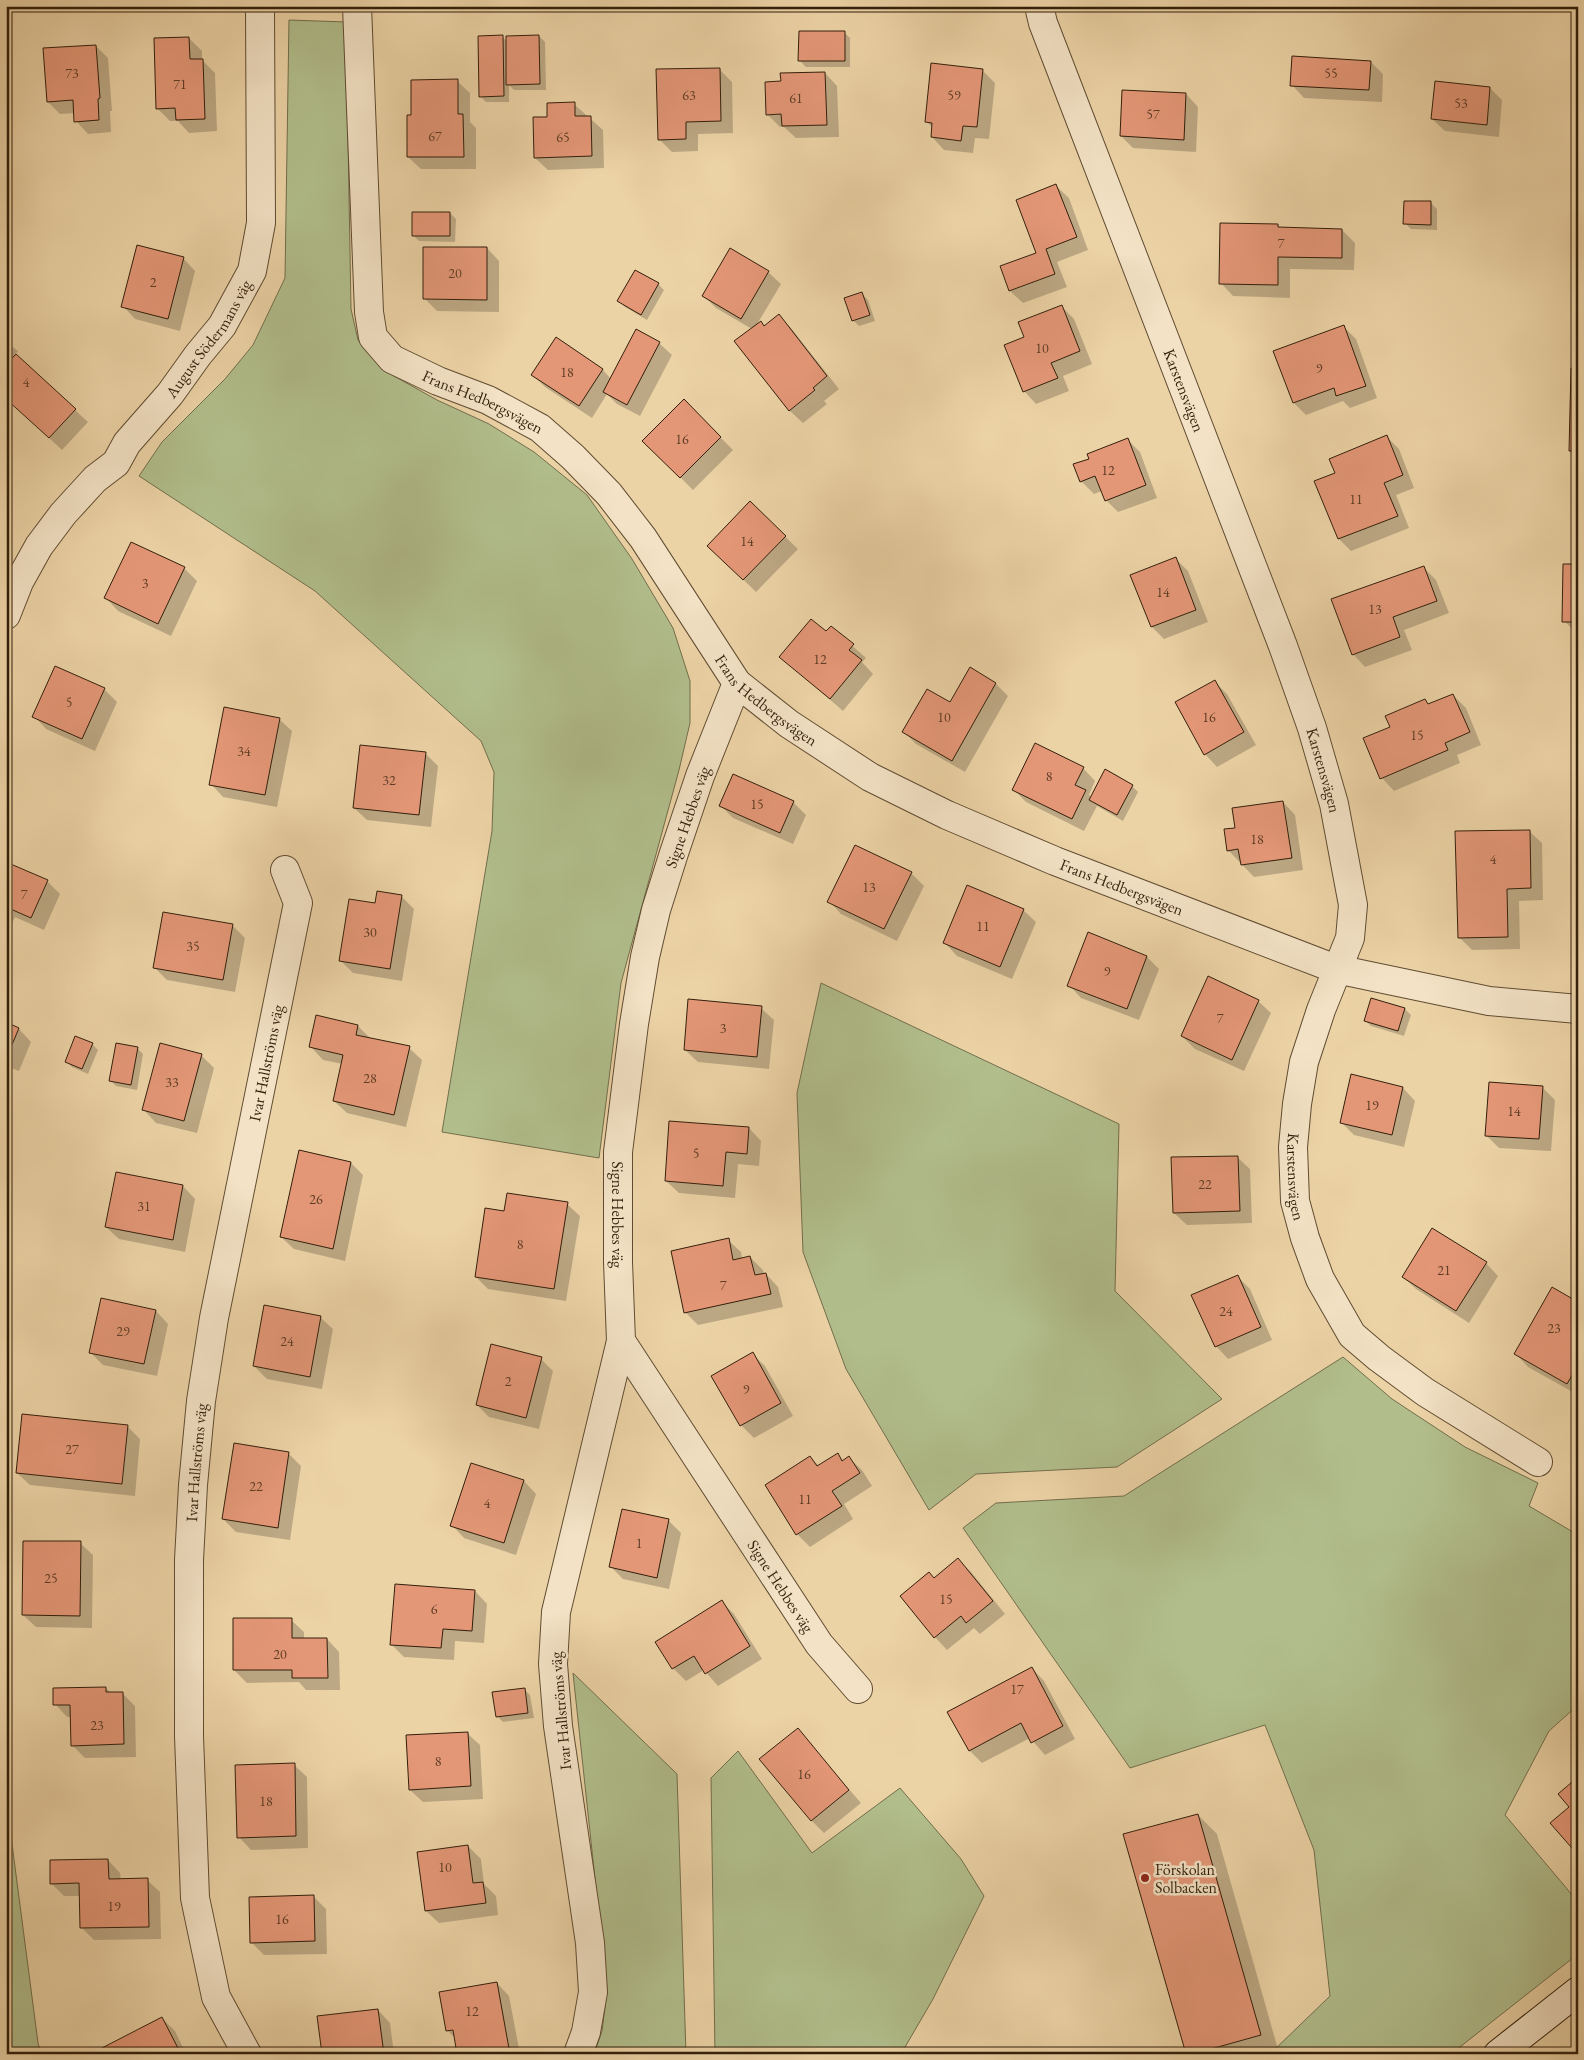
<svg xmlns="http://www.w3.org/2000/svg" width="1584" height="2060" viewBox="0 0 1584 2060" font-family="'EB Garamond',serif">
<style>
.green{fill:#b1be8c;stroke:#726e4c}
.shadow{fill:#0003}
.building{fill:#e49777;stroke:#321f0b}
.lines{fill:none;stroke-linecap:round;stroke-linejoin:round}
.street-casing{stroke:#604c32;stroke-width:30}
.secondary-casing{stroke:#321f0b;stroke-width:30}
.street{stroke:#f3e2c5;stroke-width:28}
.secondary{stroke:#f3e2c5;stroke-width:28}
.poi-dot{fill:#8f2418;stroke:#f3e2c5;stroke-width:2}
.labels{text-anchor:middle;stroke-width:5;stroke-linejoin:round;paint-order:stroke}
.number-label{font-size:14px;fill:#5e3d26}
.street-label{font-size:16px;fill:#321f0b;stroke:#f3e2c5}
.poi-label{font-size:16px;fill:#321f0b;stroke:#f3e2c5;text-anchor:start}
</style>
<rect width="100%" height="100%" fill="#ecd3a6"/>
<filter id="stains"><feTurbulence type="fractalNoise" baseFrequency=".004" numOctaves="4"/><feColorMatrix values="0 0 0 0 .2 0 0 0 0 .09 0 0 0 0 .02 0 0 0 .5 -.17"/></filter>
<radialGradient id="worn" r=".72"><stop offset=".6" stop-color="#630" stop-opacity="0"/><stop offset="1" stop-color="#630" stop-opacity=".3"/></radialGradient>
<path class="green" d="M289,20l57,2 5,287 7,31 27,31 52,29 52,24 45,28 53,43 45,64 41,69 17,53v42l-11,47 -58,213 -22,175 -157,-26 50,-301 2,-59 -13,-31 -166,-150 -176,-115 23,-34 63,-63 28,-34 32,-67z
M821,983l298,141 -4,167 107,108 -105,68 -141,7 -47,36 -83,-141 -43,-117 -6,-159z
M1343,1357l49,42 73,48 73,36 -9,23 49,29v170l-29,26 -44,84 73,87v52l-127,100h-181l60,-58 -16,-146 -49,-125 -135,43 -167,-240 33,-25 128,-7z
M573,1673l104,101 9,280h-92l8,-23 5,-40z
M738,1751l74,102 88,-65 61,71 23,37 -51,103 -32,55h-186l-4,-276z
M6,1798l32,245 3,11h-35z"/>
<path class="shadow" d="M844,32l6,6v29h-44l-6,-6z
M539,36l6,6 1,48h-32l-5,-5v17h-23l-6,-6 22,-59 5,4z
M189,38l13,13v9l13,13 2,58 -28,2 -11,-12h-8l-13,-13z
M96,46l12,12 4,53h-2l1,21 -23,2 -12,-13 -1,-8 -15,1 -12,-12z
M1371,62l12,12 -1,28 -78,-4 -12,-13z
M719,69l13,13 1,51 -35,1v17l-26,1 -13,-13z
M982,70l13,13 -6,56 -14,-1 -2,15 -29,-3 -12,-13 1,-9 -7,-7z
M825,73l12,13 2,51 -43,1 -12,-11h-4l-13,-13 15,-31z
M457,81l13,12v29l6,6v41h-55l-13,-12 4,-41z
M1490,88l12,12 -3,37 -54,-6 -13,-12z
M1186,94l12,13 -2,45 -63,-4 -12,-12z
M574,104l29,26 1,38 -56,2 -13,-12 13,-40z
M1056,186l13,12 19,52 -31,12 10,25 -44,16 -13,-12 -9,-24 37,-14z
M1431,203l6,6v21l-26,-1 -6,-6z
M450,213l6,6 -1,23 -36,-1 -6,-6z
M1278,225l3,4 61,1 13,13 -1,27 -64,-1v29l-57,-2 -12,-13z
M487,248l12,13v51l-62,-1 -12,-12z
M183,258l12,13 -15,60 -45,-12 -12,-13z
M768,272l13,12 -25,42 9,1 14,-11 12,12 48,61 -15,12 3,3 -24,19 -13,-12 -54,-69 16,-13 -36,-21 -13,-13z
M658,284l6,6 -17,30 -22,-13 -6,-6z
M862,294l6,6 7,21 -16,5 -6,-6z
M1061,306l13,13 18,45 -29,12 6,15 -33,13 -12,-13 2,-53z
M1343,326l13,13 21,59 -27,10 -7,-7 -37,14 -12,-12z
M556,339l47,31 8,9 48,-36 13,12 -32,61 -23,-12 -10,-10 -15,24 -47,-31 -12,-12z
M6,342l12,9 -3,4 73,67 -26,28 -56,-52z
M1578,370v88l-8,-8z
M684,401l49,49 -40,40 -49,-49z
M1387,437l12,12 15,39 -18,7 13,33 -58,23 -12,-12 -23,-57 20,-8z
M1128,440l12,12 17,46 -39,14 -12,-12 -4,-9 -8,3 -13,-13 9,-22z
M750,503l48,46 -42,43 -47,-46z
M131,543l53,25 13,13 -26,55 -53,-25 -12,-13z
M1176,559l12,12 20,51 -44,17 -12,-12z
M1578,565v69l-14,-13z
M1423,567l13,13 13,33 -45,17 8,20 -47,17 -12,-13z
M831,627l35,31 -4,4 11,12 -30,37 -62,-54 45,-24z
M970,669l26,15 12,12 -43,76 -49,-28 -12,-12 46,-28z
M1215,682l12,12 29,51 -39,22 -12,-13z
M104,689l13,13 -22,49 -49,-22 -12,-13z
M1453,695l13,13 15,37 -24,10 3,8 -66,28 -12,-13 10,-51 33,-26 4,4z
M279,719l13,12 -15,76 -54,-10 -12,-13z
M425,753l13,13 -7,61 -64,-7 -13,-12z
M1083,768l12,13 -6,14 3,3 40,-12 6,6 -15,29 -26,-15 -13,25 -58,-29 -12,-12z
M793,802l13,13 -13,29 -60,-26 -12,-12z
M1283,802l12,13 8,55 -49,7 -26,-27 8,-21z
M1529,831l13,12 1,57 -24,1 1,48 -48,1 -13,-13z
M6,863l41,18 13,13 -16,36 -29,-13 -9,19z
M911,873l13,13 -27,55 -56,-27 -12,-13z
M401,896l13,13 -12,72 -49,-8 -13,-13 36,-56z
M1023,910l13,12 -24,57 -55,-23 -12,-13z
M232,925l13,13 -10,54 -68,-12 -13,-13z
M1089,934l58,23 12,12 -20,51 -58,-22 -12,-13z
M1258,1001l13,12 -27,58 -49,-22 -13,-13z
M761,1008l13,12 -5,49 -71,-7 -13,-12z
M1405,1009l6,6 -7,21 -33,-10 -6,-6z
M6,1024l13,5 12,13 -12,29 -13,-5z
M358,1026l13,13 38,9 13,12 -16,67 -59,-14 -13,-12 9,-37 -20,-4 -12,-13z
M92,1044l6,6 -10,24 -16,-7 -6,-6z
M137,1048l6,6 -6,36 -21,-4 -6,-6z
M201,1055l13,13 -17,65 -41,-10 -12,-13z
M1542,1087l13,13 -4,51 -52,-3 -13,-13z
M1403,1088l12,13 -11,46 -50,-12 -12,-12z
M749,1128l12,13 -2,25 -21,-2 -3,34 -56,-5 -13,-12z
M1237,1157l13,12 2,54 -65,2 -13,-12z
M351,1163l12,12 -18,86 -51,-12 -13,-12z
M117,1173l66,13 12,13 -10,53 -66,-13 -13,-12z
M567,1204l13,12 -14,85 -78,-12 -12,-12 29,-65z
M728,1240l13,12 1,7 8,-2 13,13 1,5 2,-1 12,13 5,20 -85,18 -13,-13z
M1486,1263l12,13 -29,47 -53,-34 -13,-12z
M1237,1276l13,13 22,51 -44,19 -12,-13z
M1578,1303v92l-50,-28 -12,-13z
M156,1311l12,13 -11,52 -54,-11 -13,-13z
M320,1317l13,12 -11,60 -55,-10 -13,-13z
M752,1354l13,12 28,50 -39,22 -13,-13z
M541,1359l12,12 -14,58 -50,-12 -12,-12z
M127,1426l13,13 -5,57 -105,-11 -13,-12z
M289,1454l12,12 -11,74 -54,-8 -13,-13z
M837,1454l7,7 5,-3 13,12 10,16 -28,18 9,15 -43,28 -13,-13 13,-77 9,9z
M472,1464l52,17 12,13 -20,61 -52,-17 -12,-13z
M668,1520l13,13 -12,56 -46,-10 -12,-12z
M80,1543l13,12 -1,73 -56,-1 -13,-12z
M958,1560l13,12 34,42 -25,20 -6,-6 -27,22 -12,-13v-58z
M475,1591l12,13 -3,39 -29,-2 -1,19 -50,-3 -13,-13z
M722,1602l12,12 28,45 -44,27 -14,-16 -18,11 -13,-13 -16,-26z
M291,1620l13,12v8l23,-1 12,13 1,38h-34l-7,-8 -52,1 -13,-13z
M1032,1668l12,13 31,58 -30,16 -15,-17 -48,25 -12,-12z
M106,1688l5,5h11l13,13 1,51 -51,1 -13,-13 -1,-28h-4l-12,-13z
M524,1689l6,6 4,23 -31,4 -6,-6z
M797,1730l64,73 -37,30 -12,-12z
M467,1733l13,12 3,54 -60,3 -13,-12z
M294,1765l13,12 1,71 -57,2 -12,-13z
M1198,1815l19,19 62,219 -92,1z
M468,1846l13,13 3,25 12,12 2,19 -59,8 -13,-12z
M108,1860l12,13 1,7h26l13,12 1,47 -67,1 -13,-13v-31h-17l-13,-13z
M313,1896l13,13 1,45 -63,1 -12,-12z
M497,1983l12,13 11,58h-61l-3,-15 -9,-9z
M378,2010l12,13 4,31h-71z
M162,2018l13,13 11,23h-82z"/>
<path class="building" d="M799,31h46v30h-47z
M503,35l1,61 -25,1 -1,-61z
M539,35l1,49 -34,1v-49z
M189,37l1,22h13l2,60 -29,1 -1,-12 -19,1 -2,-71z
M96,45l4,53 -2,1 1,21 -25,2 -1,-22 -26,2 -4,-54z
M1292,56l79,5 -2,29 -79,-4z
M931,63l52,6 -6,58 -14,-1 -2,15 -30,-4 1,-14 -7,-1z
M720,68l1,53 -35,1v17l-28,1 -2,-71z
M825,72l2,53 -45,1 -1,-12 -15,1 -1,-33 16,-1 -1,-8z
M458,79v35h5l1,43h-57v-42h4v-35z
M1435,81l55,6 -3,38 -56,-6z
M1122,90l64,3 -2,47 -64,-4z
M575,102v14h16l1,40 -58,2 -1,-41h14v-14z
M1056,184l21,53 -31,12 9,25 -46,17 -9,-25 36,-13 -20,-53z
M1404,201h27v24l-28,-1z
M412,212h38v24h-38z
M1220,223l58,1v3l64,2v29l-64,-1v28l-59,-1z
M137,245l47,12 -16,62 -47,-12z
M423,247h64v53l-64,-1z
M730,248l39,23 -28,48 -39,-23z
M635,270l24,13 -18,32 -24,-14z
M862,292l8,23 -18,6 -8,-23z
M1062,305l18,46 -29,12 7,15 -35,14 -19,-47 20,-8 -6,-15z
M779,314l48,62 -14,12 2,2 -26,21 -55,-70 27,-20 3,5z
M1344,325l22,61 -30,10 -2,-8 -41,15 -20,-52z
M636,329l24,13 -33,63 -24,-13z
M556,337l47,32 -24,37 -48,-31z
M16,354l60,55 -27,29 -43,-39v-34z
M1571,368h7v83h-9z
M684,399l37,38 -41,41 -38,-37z
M1387,435l16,40 -19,8 14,33 -60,23 -24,-58 21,-8 -6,-14z
M1128,438l18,47 -41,16 -10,-25 -15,6 -7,-18 16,-5 -2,-5z
M750,501l36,35 -43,44 -36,-34z
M131,542l54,25 -27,57 -54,-26z
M1176,557l20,53 -45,17 -21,-52z
M1563,564h15v58h-16z
M1424,566l13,35 -44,16 7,20 -48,18 -21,-56z
M811,619l15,12 5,-5 23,18 -5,6 13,10 -32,39 -51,-42z
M55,666l50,22 -23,51 -50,-22z
M970,667l26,16 -44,78 -50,-29 25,-43 23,13z
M1215,680l29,52 -40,23 -29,-53z
M1453,694l17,38 -25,11 3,7 -68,29 -17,-41 27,-11 -5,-11 40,-17 3,5z
M224,707l56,11 -15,77 -56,-10z
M1035,743l49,24 -9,18 11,5 -14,29 -60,-29z
M360,745l66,7 -7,63 -66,-7z
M1105,769l28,16 -16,30 -28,-15z
M733,774l61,27 -14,32 -61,-27z
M1283,801l9,57 -51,7 -3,-16 -11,2 -3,-22 11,-1 -3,-20z
M1530,830l1,58 -24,1 1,48 -50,1 -3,-107z
M855,845l57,27 -28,57 -57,-27z
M6,862l42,18 -17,38 -25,-11z
M967,885l57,24 -24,58 -57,-24z
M377,891l25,4 -12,74 -51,-8 10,-62 26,4z
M163,912l70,12 -10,56 -70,-12z
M1088,932l59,24 -20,53 -60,-23z
M1208,976l51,24 -27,60 -51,-24z
M1371,998l34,10 -7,23 -34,-10z
M688,999l74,7 -5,51 -73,-7z
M316,1015l42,10 -2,10 54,11 -16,69 -61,-14 10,-46 -34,-8z
M6,1022l13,6 -13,31z
M75,1036l18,7 -11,26 -17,-7z
M116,1043l22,4 -7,38 -22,-4z
M160,1043l42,11 -18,67 -42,-11z
M1351,1074l52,13 -11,48 -52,-12z
M1489,1082l54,4 -4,53 -54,-3z
M669,1121l80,6 -2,27 -21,-2 -3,34 -58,-5z
M299,1150l52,12 -18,87 -53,-12z
M1238,1156l2,55 -67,2 -2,-56z
M116,1172l67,13 -10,55 -68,-13z
M507,1193l61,9 -14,87 -79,-12 10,-69 19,3z
M1432,1228l55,34 -31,49 -54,-34z
M729,1238l4,22 17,-4 5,19 11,-2 5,21 -87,19 -13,-62z
M1238,1275l23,52 -46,20 -24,-52z
M1552,1287l26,15v63l-11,19 -53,-30z
M101,1298l55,12 -12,54 -55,-11z
M264,1305l57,11 -11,61 -57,-11z
M491,1344l51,13 -16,61 -50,-13z
M753,1352l28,51 -41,23 -29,-50z
M22,1414l106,11 -6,59 -106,-11z
M234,1443l55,9 -11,76 -56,-9z
M838,1453l4,8 7,-5 11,17 -28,18 10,15 -46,29 -31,-50 45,-29 7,10z
M471,1463l53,17 -20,63 -54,-17z
M622,1509l47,10 -12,59 -48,-11z
M23,1541h58l-1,75 -58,-1z
M958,1558l35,43 -27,22 -5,-7 -27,22 -34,-42 29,-24 5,6z
M395,1584l80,6 -3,41 -29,-2 -2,19 -51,-3z
M722,1600l28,46 -45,28 -11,-18 -22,13 -17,-27z
M233,1618h59v20h35l1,40h-36v-8h-59z
M1032,1667l31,59 -32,17 -10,-20 -52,28 -22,-39z
M106,1687v5h17l1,52 -53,2 -1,-41h-17v-17z
M525,1688l3,25 -32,4 -4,-25z
M798,1728l51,62 -38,31 -52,-62z
M468,1732l3,54 -62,4 -3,-55z
M295,1763l1,73 -59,2 -2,-73z
M1578,1777v78l-28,-32 19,-16 -11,-13z
M1198,1814l63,221 -68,19h-7l-63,-220z
M468,1845l5,38 10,-1 3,21 -61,8 -8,-59z
M108,1859l1,20 39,-1 1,49 -69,1 -1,-45 -29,1v-24z
M314,1895l1,46 -65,2 -1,-46z
M497,1982l13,72h-53l-4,-24 -7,1 -7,-39z
M378,2009l6,45h-62l-5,-38z
M162,2017l19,37h-79l-2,-5z"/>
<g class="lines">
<g class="street-casing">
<g id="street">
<path id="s1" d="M357,6l12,306 4,25 19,22 46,22 50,19 52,28 33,29 36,37 34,44 94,145 52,41 81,53 77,38 108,46 281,108 153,32 89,8"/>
<path id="s2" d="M1039,6l4,17 240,623 29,82 22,76 19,101 -3,33 -29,72 -17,52 -7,42 -4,43 2,54 10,37 15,41 32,56 27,23 46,34 113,70"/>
<path id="s3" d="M6,615l13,-33 20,-36 24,-32 32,-35 21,-16 11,-20 43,-49 28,-39 24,-29 30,-55 9,-48 -1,-217"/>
<path id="s4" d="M737,683l-37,93 -26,77 -18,57 -11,47 -11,67 -16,128v110l3,79 198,303 39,45"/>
<path id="s5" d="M247,2054l-31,-57 -21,-99 -6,-162v-176l4,-75 8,-84 13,-83 84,-415 -13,-33"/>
<path d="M578,2054l8,-22 7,-40 -3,-49 -32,-217 -5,-62 3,-52 65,-271"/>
</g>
</g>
<g class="secondary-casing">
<path id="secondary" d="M1498,2054l80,-63"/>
</g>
<use href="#street" class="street"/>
<use href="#secondary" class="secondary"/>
</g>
<circle class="poi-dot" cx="1145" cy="1878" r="5"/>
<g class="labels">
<g class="number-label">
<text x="72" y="78">73</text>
<text x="1331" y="78">55</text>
<text x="180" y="89">71</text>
<text x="689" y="100">63</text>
<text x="954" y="100">59</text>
<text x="796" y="103">61</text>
<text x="1461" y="108">53</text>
<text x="1153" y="119">57</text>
<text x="435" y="141">67</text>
<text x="563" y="142">65</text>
<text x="1281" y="248">7</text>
<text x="455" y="278">20</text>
<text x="153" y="287">2</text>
<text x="1042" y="353">10</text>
<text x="1319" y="373">9</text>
<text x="567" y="377">18</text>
<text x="26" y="387">4</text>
<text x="682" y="444">16</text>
<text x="1108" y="475">12</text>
<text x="1356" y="504">11</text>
<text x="747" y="546">14</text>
<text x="145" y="588">3</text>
<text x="1163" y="597">14</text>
<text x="1375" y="614">13</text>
<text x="820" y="664">12</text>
<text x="69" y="707">5</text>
<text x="944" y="722">10</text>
<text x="1209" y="722">16</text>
<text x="1417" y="740">15</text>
<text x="244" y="756">34</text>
<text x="1049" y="781">8</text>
<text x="389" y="785">32</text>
<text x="757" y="809">15</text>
<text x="1257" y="844">18</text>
<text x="1493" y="864">4</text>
<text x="869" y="892">13</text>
<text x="24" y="899">7</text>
<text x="983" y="931">11</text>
<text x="370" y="937">30</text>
<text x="193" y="951">35</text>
<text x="1107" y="976">9</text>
<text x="1220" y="1023">7</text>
<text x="723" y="1033">3</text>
<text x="370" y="1083">28</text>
<text x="172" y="1087">33</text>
<text x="1372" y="1110">19</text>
<text x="1514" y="1116">14</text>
<text x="696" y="1158">5</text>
<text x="1205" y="1189">22</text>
<text x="316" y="1204">26</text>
<text x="144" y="1211">31</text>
<text x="520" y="1249">8</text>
<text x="1444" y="1275">21</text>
<text x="723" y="1290">7</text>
<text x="1226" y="1316">24</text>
<text x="1554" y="1333">23</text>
<text x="123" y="1336">29</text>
<text x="287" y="1346">24</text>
<text x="508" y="1386">2</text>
<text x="746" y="1394">9</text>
<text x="72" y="1454">27</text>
<text x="256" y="1491">22</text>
<text x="805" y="1504">11</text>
<text x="487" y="1508">4</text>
<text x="639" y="1548">1</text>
<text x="51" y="1583">25</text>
<text x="946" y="1604">15</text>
<text x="434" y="1614">6</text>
<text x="280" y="1659">20</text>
<text x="1017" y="1694">17</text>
<text x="97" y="1730">23</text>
<text x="438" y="1766">8</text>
<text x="804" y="1779">16</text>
<text x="266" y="1806">18</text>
<text x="445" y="1872">10</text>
<text x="114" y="1911">19</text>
<text x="282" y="1924">16</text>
<text x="472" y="2016">12</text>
</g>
<g class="street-label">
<text dy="6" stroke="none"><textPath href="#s3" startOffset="346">August Södermans väg</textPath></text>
<text dy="6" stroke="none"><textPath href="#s2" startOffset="411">Karstensvägen</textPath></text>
<text dy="6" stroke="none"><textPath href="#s1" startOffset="461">Frans Hedbergsvägen</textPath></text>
<text dy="6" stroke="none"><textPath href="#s1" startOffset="881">Frans Hedbergsvägen</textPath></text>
<text dy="6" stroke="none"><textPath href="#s2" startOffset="816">Karstensvägen</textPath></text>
<text transform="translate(687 817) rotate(-71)" y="6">Signe Hebbes väg</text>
<text dy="6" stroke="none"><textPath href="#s1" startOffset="1286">Frans Hedbergsvägen</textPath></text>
<text dy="6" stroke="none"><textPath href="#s5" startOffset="1008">Ivar Hallströms väg</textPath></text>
<text dy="6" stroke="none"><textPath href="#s2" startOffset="1235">Karstensvägen</textPath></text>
<text dy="6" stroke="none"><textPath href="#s4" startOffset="549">Signe Hebbes väg</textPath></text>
<text dy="6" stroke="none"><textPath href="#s5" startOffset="602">Ivar Hallströms väg</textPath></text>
<text dy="6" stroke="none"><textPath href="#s4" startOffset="968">Signe Hebbes väg</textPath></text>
<text transform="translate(560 1711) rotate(-95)" y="6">Ivar Hallströms väg</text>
</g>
<g class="poi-label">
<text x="1155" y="1875">Förskolan<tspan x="1155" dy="18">Solbacken</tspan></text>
</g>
</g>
<rect width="1584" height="2060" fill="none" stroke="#ecd3a6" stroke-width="25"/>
<rect x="8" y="8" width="1569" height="2045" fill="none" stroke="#321f0b" stroke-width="2.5"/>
<rect x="12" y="12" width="1559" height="2035" fill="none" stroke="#321f0b"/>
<rect width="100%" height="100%" filter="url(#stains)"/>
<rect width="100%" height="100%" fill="url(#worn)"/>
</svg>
